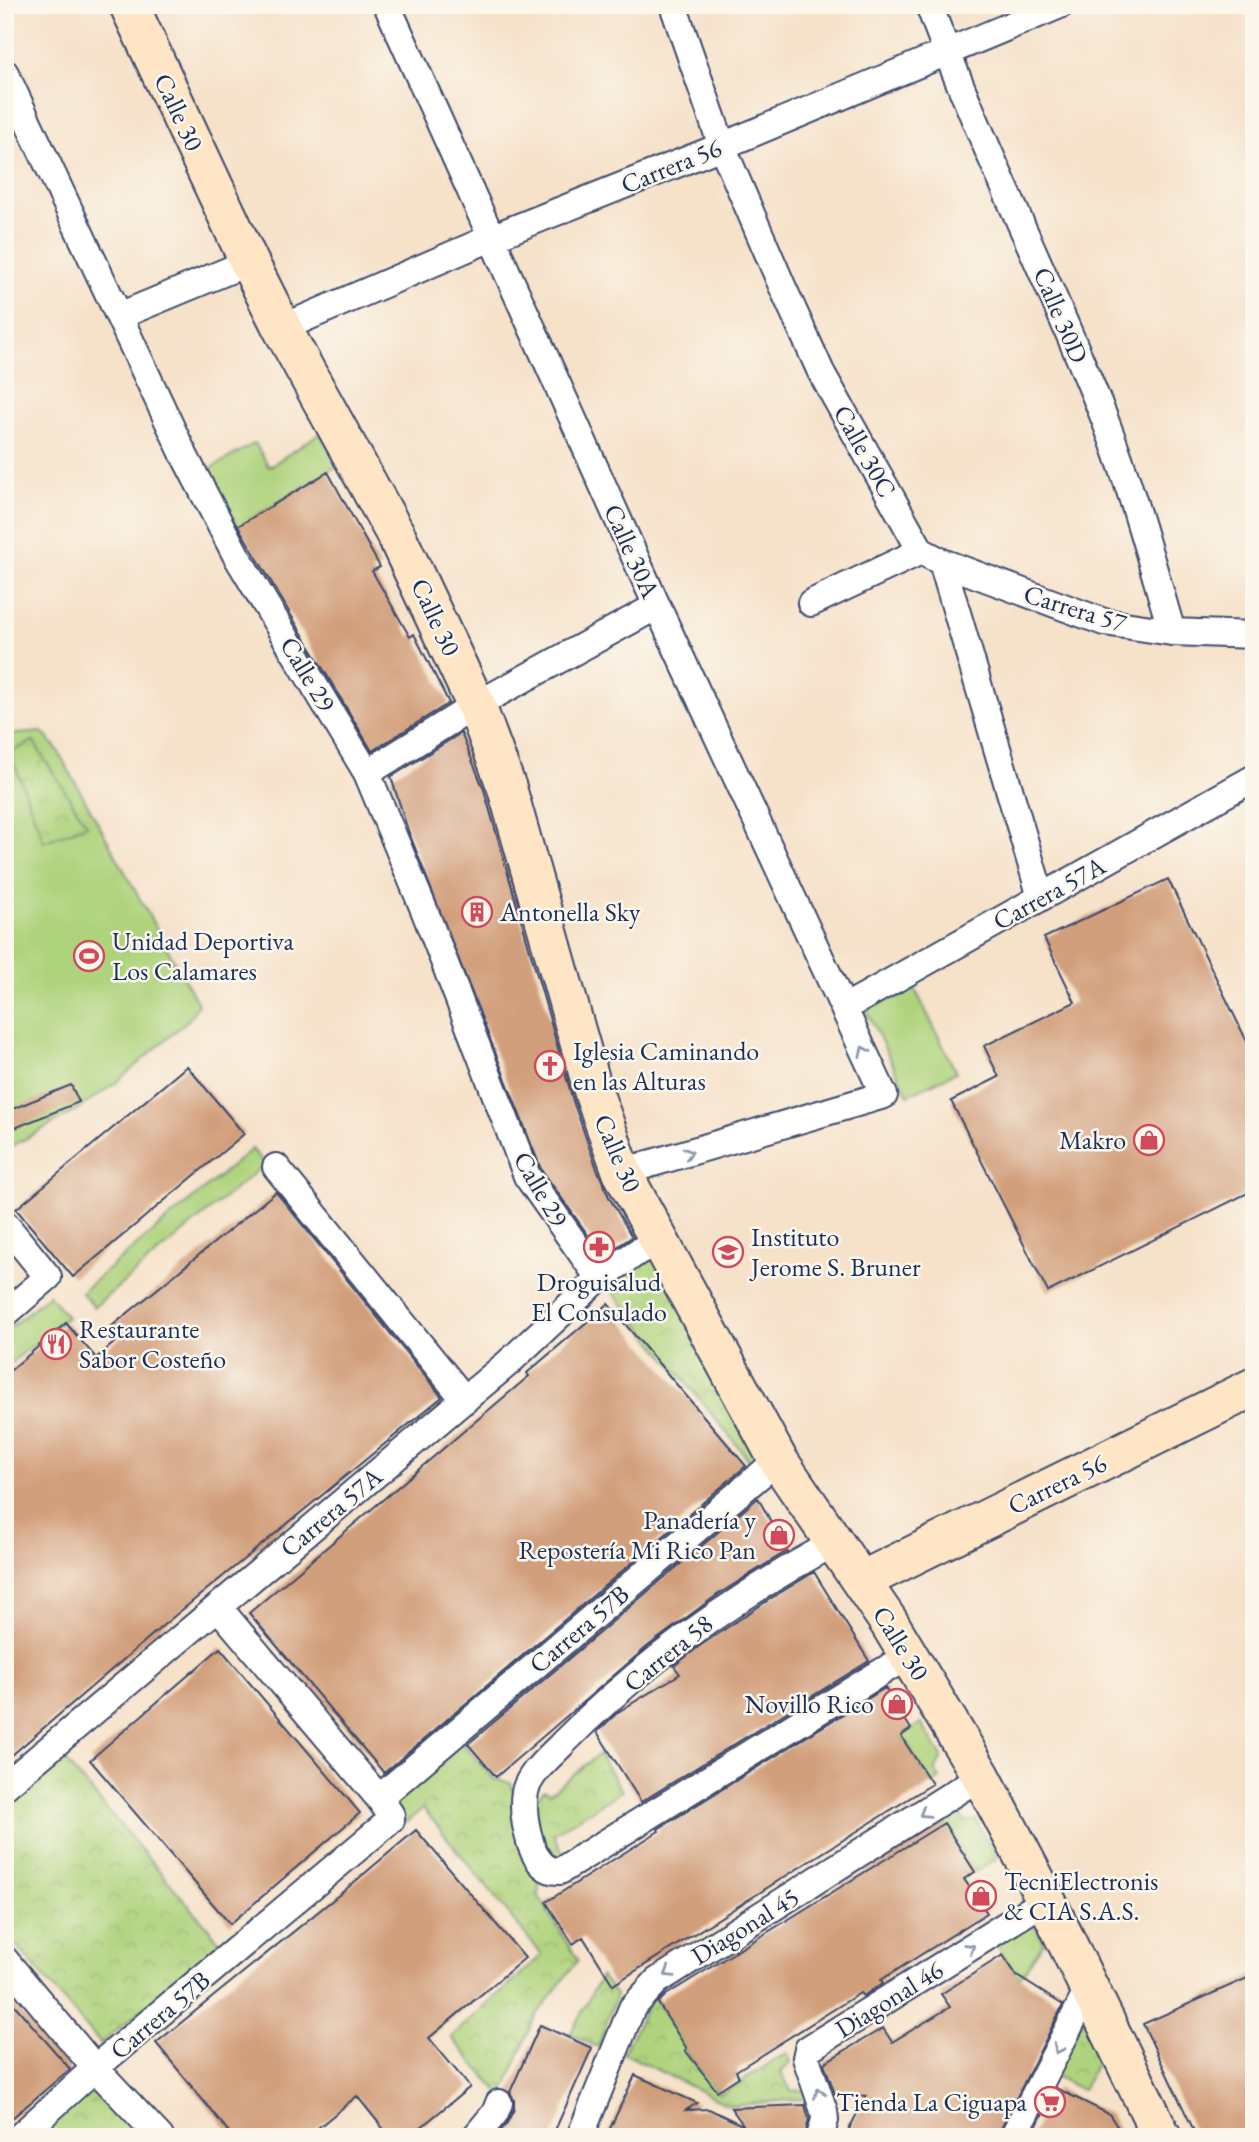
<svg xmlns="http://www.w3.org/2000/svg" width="1259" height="2142" viewBox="0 0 1259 2142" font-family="'EB Garamond',serif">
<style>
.green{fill:#afd37d;stroke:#65816e;stroke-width:2}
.park{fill:url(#park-crowns);stroke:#65816e;stroke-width:2}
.building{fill:#d29f7c}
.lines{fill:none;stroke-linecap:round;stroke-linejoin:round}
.street-casing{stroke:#3c4a6e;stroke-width:30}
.secondary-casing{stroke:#3c4a6e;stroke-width:42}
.street{stroke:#fff;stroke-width:26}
.secondary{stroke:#fee5c5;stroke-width:38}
.oneway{stroke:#8d97ae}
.labels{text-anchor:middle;stroke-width:5;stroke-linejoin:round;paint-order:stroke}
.street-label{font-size:26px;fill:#1b2f5e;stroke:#fbf7ec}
.poi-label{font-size:26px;fill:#1b2f5e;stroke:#fbf7ec;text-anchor:start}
</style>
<defs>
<pattern id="park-crowns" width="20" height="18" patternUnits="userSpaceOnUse" patternTransform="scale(1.75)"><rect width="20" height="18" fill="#afd37d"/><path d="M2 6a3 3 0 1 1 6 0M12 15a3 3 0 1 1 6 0" fill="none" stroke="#96b56e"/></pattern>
</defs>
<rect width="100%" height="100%" fill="#fbf7ec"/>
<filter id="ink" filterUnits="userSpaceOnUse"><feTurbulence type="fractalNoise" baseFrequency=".0143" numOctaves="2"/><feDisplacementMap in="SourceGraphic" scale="14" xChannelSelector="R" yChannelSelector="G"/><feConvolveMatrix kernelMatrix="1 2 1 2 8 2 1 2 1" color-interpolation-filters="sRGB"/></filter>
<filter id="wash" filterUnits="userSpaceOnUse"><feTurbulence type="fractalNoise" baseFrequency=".00686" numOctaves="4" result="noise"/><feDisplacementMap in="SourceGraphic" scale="28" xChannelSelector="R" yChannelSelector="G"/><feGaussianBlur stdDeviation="1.57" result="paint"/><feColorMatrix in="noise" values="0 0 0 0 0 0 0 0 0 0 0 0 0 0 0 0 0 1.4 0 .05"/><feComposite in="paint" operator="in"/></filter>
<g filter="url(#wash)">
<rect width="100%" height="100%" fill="#f6e1c9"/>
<path class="green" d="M320,433l18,33 -101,61 -29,-57 47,-27 14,24z
M42,732l15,17 141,255 -9,15 -72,63 -43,30 -69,38v-415z
M914,987l42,85 -48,23 -42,-85z
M252,1149l13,15 -171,143 -13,-15z
M49,1295l18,22 -62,51v-36z
M921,1723l21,34 -7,14 5,7 -8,6 -31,-48z
M954,1806l11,16 11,-2 21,38 -22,14 -36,-56z
M1033,1922l11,20 -25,37 -22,-34z"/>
<path class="park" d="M33,741l54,84 -43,17 -34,-90z
M652,1253l111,206 -9,7 -148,-182z
M461,1741l33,38 17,4 21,74 8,22 -2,16 40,65 -43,57 -33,79 -51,-59 91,-82 -119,-147 -17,15 -17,-23z
M599,1754l23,37 -69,43 13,24h-20l-13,-56 11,-12 6,3z
M62,1757l159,186 -120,101 -96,-112v-127z
M601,1976l15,19 -18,52 -28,-13z
M653,1994l34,55 -2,2 35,43 67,-41 4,9 -10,10 10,19 14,-1 4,8 -79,8 -107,-53z
M1085,2013l16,41 -19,36 -29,-15z
M99,2084l46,53h-108z"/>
<g id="blocks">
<path class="building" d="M328,472l52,95 -8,4 38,66 4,-3 35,69 -77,48 -134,-225z
M461,733l23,57 90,314 23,65 12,28 23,40 -29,19 -62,-87 -133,-339 -17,-53z
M1168,879l86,177v134l-206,102 -97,-191 48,-24 -15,-31 91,-44 -31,-64z
M187,1066l57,68 -171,143 -57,-68z
M71,1085l8,17 -74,30v-20z
M276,1192l166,205 -276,226 -161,138v-386l61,-52 30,35 25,-21 -9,-11z
M608,1304l138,162 -362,307 -135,-160 280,-237 -2,-3z
M758,1498l29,53 -70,44 -69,51 -152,131 -28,-33z
M814,1572l55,89 -228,141 -44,-70 21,-20 62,-38 -6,-8 27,-21 69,-46z
M220,1648l140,165 -130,111 -140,-164z
M885,1688l26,41 -10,7 31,48 -319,201 -30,-48 -10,7 -27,-42 113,-71 -1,-2z
M944,1823l31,49 -11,7 23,34 -106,67 2,3 -20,13 -3,-3 -124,78 3,6 -22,14 -32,-41 2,-1 -29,-46 8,-8z
M416,1830l109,128 -96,80 41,49 -61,50h-19l-33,-41 -50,41h-74l-77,-94 189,-153z
M1003,1955l14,21 46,29 -66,132h-152l21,-41 -31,-2 -11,-31 59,-35 9,14 58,-35 -9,-13z
M1254,1975v109l-7,3 7,15v35h-57l-54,-113z
M5,1994l65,75 -65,55z
M540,2025l52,23 -40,89h-56l11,-14 7,-14v-9l-4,-8z
M635,2075l62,28 -11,7 23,-1 35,17 -13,-18 74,-3 4,14 -4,18h-199z
M1056,2088l53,26 15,23h-93z"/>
</g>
</g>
<g filter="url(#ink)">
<use href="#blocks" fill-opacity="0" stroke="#3c4a6e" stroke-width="2"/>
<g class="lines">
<g class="street-casing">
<path id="street" d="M387,5l270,601 227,489 -262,77
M673,5l49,141 61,142 38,84 100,179 21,11 162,60 68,10 82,3
M929,5c52,141 121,275 176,415 27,69 46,141 67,212
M5,73l179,382 52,100 131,218 58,139 102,264 72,102
M119,316l130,-54
M282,328l209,-90 231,-92 338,-141
M942,562l99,335
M811,603l110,-52
M367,773l109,-68 181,-99
M844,1008l410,-230
M276,1167l189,233
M5,1224l43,53 -43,37
M834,1543c-99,54 -191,119 -270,199 -13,14 -35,31 -39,50 -3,17 1,37 6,53 5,14 13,27 29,26l349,-216
M5,1786l503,-423 91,-85 40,-27 20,-9
M379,1798l399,-338
M5,1960l90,108 65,69
M19,2137l76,-69 296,-248v-5l-12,-17 -161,-191
M475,2137l20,-24 4,-10
M580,2137l52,-129 25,-27 324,-205
M820,2137l5,-17 -1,-9 -18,-53 2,-9 238,-149
M1013,2137l76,-149"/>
</g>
<g class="secondary-casing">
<path id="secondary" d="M129,5l120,257 33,66 115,209 79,168 31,83 88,309 27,75 156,288 110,161 93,155 65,124 116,237
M861,1581l393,-194"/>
</g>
<use href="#street" class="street"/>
<use href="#secondary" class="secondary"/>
</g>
<defs><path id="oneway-chevron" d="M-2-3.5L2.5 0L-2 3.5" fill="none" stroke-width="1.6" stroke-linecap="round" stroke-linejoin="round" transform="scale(1.75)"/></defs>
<g class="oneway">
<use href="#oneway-chevron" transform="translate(864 1051) rotate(-115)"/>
<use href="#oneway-chevron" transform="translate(688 1153) rotate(-16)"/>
<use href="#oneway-chevron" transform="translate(924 1813) rotate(148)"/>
<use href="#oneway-chevron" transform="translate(970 1948) rotate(-32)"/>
<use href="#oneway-chevron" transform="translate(669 1973) rotate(148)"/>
<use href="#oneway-chevron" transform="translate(1058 2049) rotate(117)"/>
<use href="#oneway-chevron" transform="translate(819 2093) rotate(-110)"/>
</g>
</g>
<defs>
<g id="building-ring" transform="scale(1.575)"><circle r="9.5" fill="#fbf7ec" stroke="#d1495b" stroke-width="1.5"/><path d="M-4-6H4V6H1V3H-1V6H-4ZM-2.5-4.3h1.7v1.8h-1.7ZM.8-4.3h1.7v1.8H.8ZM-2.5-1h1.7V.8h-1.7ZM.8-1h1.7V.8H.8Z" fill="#d1495b"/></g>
<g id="stadium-ring" transform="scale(1.575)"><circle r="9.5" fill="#fbf7ec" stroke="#d1495b" stroke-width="1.5"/><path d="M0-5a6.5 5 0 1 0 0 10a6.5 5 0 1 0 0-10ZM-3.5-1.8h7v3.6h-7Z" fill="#d1495b"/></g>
<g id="church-ring" transform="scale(1.575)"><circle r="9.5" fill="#fbf7ec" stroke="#d1495b" stroke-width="1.5"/><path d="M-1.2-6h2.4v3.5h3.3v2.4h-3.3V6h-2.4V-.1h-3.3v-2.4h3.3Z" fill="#d1495b"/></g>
<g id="shop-ring" transform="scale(1.575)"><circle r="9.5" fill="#fbf7ec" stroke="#d1495b" stroke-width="1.5"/><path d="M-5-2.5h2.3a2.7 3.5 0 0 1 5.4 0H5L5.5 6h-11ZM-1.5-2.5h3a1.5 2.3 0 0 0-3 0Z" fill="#d1495b"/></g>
<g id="pharmacy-ring" transform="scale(1.575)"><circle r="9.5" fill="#fbf7ec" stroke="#d1495b" stroke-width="1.5"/><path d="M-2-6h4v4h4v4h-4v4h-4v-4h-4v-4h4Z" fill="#d1495b"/></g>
<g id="school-ring" transform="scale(1.575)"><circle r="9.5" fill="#fbf7ec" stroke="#d1495b" stroke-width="1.5"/><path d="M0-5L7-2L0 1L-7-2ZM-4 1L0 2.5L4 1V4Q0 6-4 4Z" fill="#d1495b"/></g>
<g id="restaurant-ring" transform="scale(1.575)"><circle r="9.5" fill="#fbf7ec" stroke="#d1495b" stroke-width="1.5"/><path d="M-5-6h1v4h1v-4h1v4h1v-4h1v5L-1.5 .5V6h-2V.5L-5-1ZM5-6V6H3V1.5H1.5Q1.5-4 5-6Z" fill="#d1495b"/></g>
<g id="supermarket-ring" transform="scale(1.575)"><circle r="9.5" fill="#fbf7ec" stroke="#d1495b" stroke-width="1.5"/><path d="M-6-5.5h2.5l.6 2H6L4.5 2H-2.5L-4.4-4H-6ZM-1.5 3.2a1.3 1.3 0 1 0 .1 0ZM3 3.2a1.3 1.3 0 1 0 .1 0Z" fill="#d1495b"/></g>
</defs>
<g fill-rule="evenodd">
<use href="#building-ring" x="477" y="912"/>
<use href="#stadium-ring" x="89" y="956"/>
<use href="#church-ring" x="550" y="1066"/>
<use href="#shop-ring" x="1149" y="1140"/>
<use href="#pharmacy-ring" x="599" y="1247"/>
<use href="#school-ring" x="728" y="1252"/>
<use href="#restaurant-ring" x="56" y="1344"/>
<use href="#shop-ring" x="779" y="1535"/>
<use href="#shop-ring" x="897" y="1704"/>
<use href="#shop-ring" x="981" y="1896"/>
<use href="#supermarket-ring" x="1050" y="2102"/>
</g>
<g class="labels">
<g class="street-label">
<text transform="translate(179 112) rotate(65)" y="9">Calle 30</text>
<text transform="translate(671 166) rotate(-22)" y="9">Carrera 56</text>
<text transform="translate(1061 315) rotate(67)" y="9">Calle 30D</text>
<text transform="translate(865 451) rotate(61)" y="9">Calle 30C</text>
<text transform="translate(632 551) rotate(66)" y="9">Calle 30A</text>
<text transform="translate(1075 608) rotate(17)" y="9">Carrera 57</text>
<text transform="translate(436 617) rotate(65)" y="9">Calle 30</text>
<text transform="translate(308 674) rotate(59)" y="9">Calle 29</text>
<text transform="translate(1049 893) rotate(-29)" y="9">Carrera 57A</text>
<text transform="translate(618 1153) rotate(67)" y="9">Calle 30</text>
<text transform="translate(541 1189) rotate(60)" y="9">Calle 29</text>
<text transform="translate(1057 1484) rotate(-26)" y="9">Carrera 56</text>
<text transform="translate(331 1512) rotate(-40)" y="9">Carrera 57A</text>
<text transform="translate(579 1629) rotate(-40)" y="9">Carrera 57B</text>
<text transform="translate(901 1643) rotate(58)" y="9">Calle 30</text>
<text transform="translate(668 1653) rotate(-39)" y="9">Carrera 58</text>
<text transform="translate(745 1926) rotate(-32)" y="9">Diagonal 45</text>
<text transform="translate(889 1999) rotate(-32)" y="9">Diagonal 46</text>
<text transform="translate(160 2015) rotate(-40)" y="9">Carrera 57B</text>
</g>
<g class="poi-label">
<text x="500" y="921">Antonella Sky</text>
<text x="112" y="950">Unidad Deportiva<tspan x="112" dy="30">Los Calamares</tspan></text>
<text x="573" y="1060">Iglesia Caminando<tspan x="573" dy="30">en las Alturas</tspan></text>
<text x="1126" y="1149" text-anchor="end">Makro</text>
<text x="751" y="1246">Instituto<tspan x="751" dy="30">Jerome S. Bruner</tspan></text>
<text x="599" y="1291" text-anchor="middle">Droguisalud<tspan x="599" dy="30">El Consulado</tspan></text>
<text x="79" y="1338">Restaurante<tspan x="79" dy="30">Sabor Costeño</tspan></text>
<text x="756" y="1529" text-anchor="end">Panadería y<tspan x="756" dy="30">Repostería Mi Rico Pan</tspan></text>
<text x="874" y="1713" text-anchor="end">Novillo Rico</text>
<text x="1004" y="1890">TecniElectronis<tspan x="1004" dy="30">&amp; CIA S.A.S.</tspan></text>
<text x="1027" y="2111" text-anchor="end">Tienda La Ciguapa</text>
</g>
</g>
<rect width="1259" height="2142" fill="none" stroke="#fbf7ec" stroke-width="28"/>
</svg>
